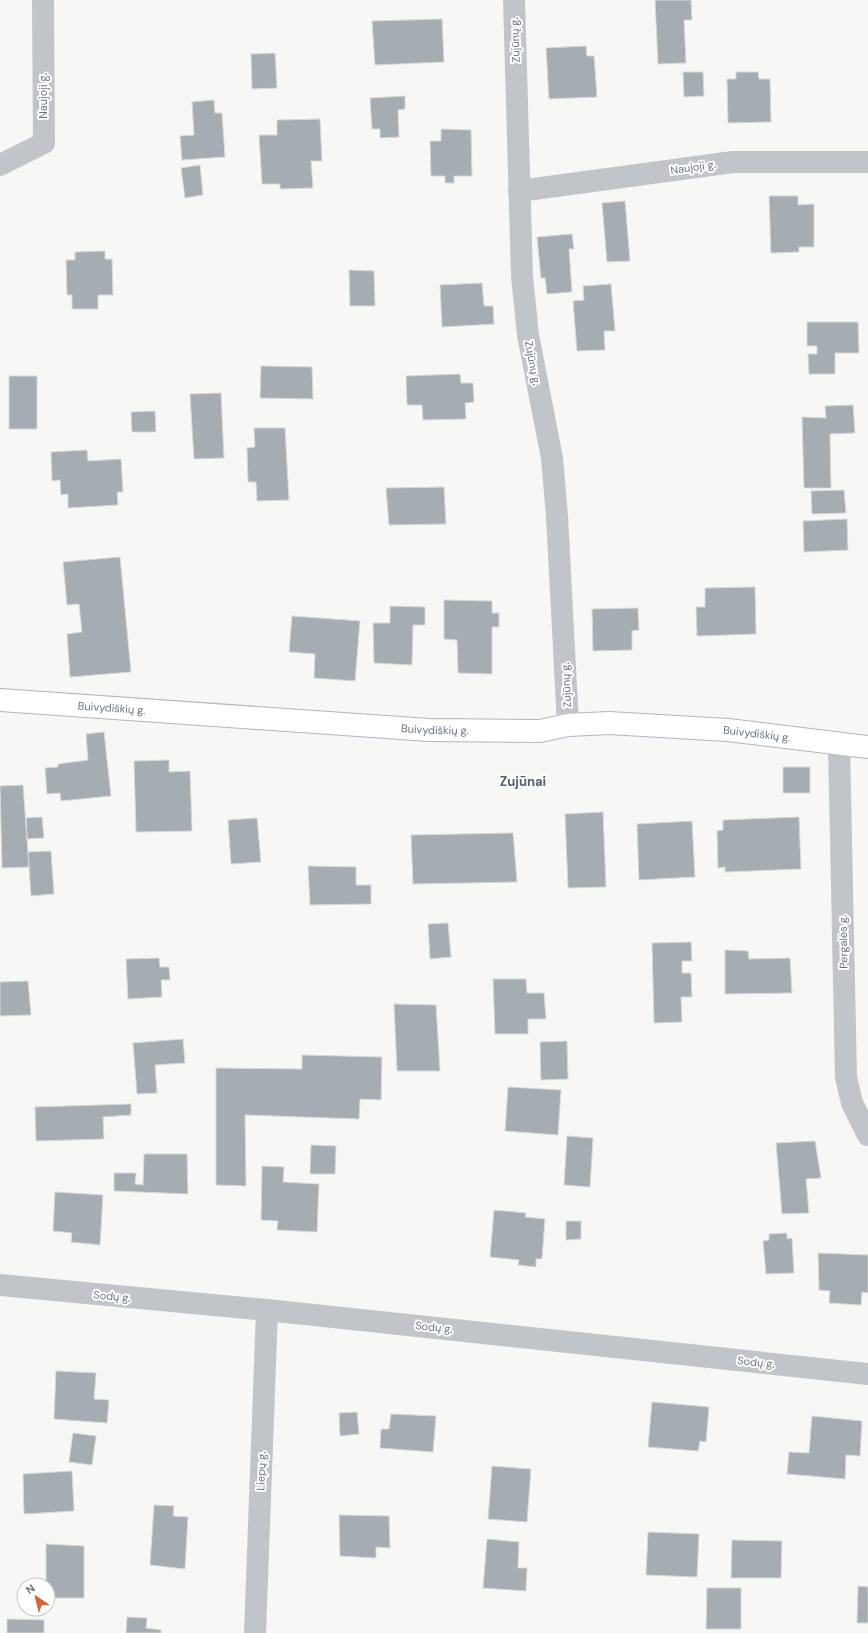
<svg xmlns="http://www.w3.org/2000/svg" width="868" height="1633" viewBox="0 0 868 1633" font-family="'DM Sans',sans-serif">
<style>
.building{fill:#a5acb2;stroke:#d9d9d7}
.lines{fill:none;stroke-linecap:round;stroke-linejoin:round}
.secondary-casing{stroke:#b1b6bb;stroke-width:24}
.minor{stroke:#c1c4c8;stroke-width:22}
.tertiary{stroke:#c1c4c8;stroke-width:22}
.secondary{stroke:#fff;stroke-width:22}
.labels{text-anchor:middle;stroke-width:4;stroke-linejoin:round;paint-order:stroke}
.street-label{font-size:11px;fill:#697683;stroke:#fff}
.quarter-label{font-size:13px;font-weight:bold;fill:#566069;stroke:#fff}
</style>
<rect width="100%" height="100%" fill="#f7f8f5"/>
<path class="building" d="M655,0h36l1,20h-8l2,43 -28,1z
M442,19l2,43 -69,3 -3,-44z
M586,46l1,10h7l3,41 -48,2 -3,-51z
M275,53l2,35 -25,1 -1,-35z
M683,72h20l1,24 -20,1z
M736,72h22l1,7h11l1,43 -43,1 -1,-44h9z
M405,96v13l-7,1 1,27 -19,1v-9h-8l-2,-31z
M214,100l1,13h7l3,44 -43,3 -2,-24 14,-1 -2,-33z
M320,119l2,42h-11l2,27 -33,1v-5h-18l-3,-49h18v-15z
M441,129l30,1 1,46h-18v7h-9v-7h-14l-1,-35h11z
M200,165l3,30 -18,3 -4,-30z
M769,196h29v9l16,-1v43h-15v5l-28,1z
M625,201l5,60 -23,1 -5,-59z
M572,234l2,15h-5l3,43 -25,2 -2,-16h-4l-4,-41z
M105,251v8h7l1,36h-15v14h-26v-14h-5l-1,-35h9v-8z
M349,270l25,1 1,35h-25z
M482,283l2,23h9l1,18 -52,3 -2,-42z
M611,284l4,47h-11l1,19 -28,1 -4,-50 11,-1 -1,-14z
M807,322h51l1,31h-24v21h-26l-1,-20h9v-8h-10z
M261,366l51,1 1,32 -53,-1z
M460,374l1,9h12l1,19 -9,1 1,16 -43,1 -1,-15h-15l-1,-29z
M9,376h28v53h-28z
M221,393l3,65 -30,1 -4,-65z
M853,405l2,28 -25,1 1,54h-27l-2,-71 24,1 -1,-12z
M155,411l1,21h-24l-1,-20z
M254,428h31l4,72 -32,1 -1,-19h-8l-1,-34 8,-1z
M87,450l1,11 33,-2 2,33h-6l1,13 -50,3v-14l-7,1 -1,-15 -8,1 -1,-29z
M444,487l2,37 -57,1 -3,-37z
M844,490l2,23 -34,1 -1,-23z
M847,519l1,31 -44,2 -1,-31z
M120,557l11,115 -61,5 -3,-43 15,-2 -3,-28 -12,1 -4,-43z
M755,587l1,47 -59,2 -1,-29h9v-19z
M444,600l48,1v12h7v14h-7v47l-34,-1 -1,-33 -13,-1z
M390,606l35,1v18h-12l-1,40 -38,-2 -1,-40h17z
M638,608l1,22 -7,1v19l-39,1 -1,-42z
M292,616l68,5 -5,60 -41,-3 1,-24 -26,-2z
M104,732l7,64 -50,5 -1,-8 -13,1 -2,-26 13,-1v-3l30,-4 -2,-26z
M169,760v12l21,-1 2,60 -56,1 -2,-71z
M783,767h27v26h-27z
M23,785l6,82 -27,1 -2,-82z
M603,812l3,75 -38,1 -3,-74z
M42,817l2,21 -17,1 -1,-21z
M799,817l2,52 -76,3v-5l-7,1 -1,-37 6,-1v-10z
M257,818l4,44 -30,2 -3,-44z
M692,821l3,56 -56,3 -2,-56z
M513,833l4,49 -104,2 -2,-49z
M51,851l3,43 -23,2 -3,-44z
M308,866l48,1v18h15v19l-61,1z
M448,923l3,34 -21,2 -2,-35z
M691,942l1,19h-10v12h9l1,24h-11l1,25 -28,1 -2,-80z
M725,950l23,1 1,8 41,-1 2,35 -67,1z
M159,958l1,9h9l1,13h-9l1,17 -34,2 -2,-40z
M493,979h33l1,14h17l2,26h-18v15h-33z
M28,981l3,34 -31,1v-34z
M394,1004l42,1 4,66h-43z
M183,1039l2,24 -30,2 2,28 -20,1 -4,-51z
M567,1041l1,38 -27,1 -1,-38z
M302,1055l80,2 -1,43 -21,-1 -1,20 -114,-4 1,71 -30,-1v-117l86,1z
M508,1087l53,3 -3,45 -53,-4z
M131,1104v11l-28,2 1,22 -68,2 -1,-34z
M567,1136l26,2 -3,49 -26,-2z
M815,1141l6,37 -15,1 3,34 -27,1 -6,-71z
M311,1145l25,1 -1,28h-25z
M144,1154h43l1,40 -74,-3v-18h22l-1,11 8,1z
M262,1166l22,1 -1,15 36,2 -2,48 -40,-2 1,-9 -17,-1z
M55,1192l48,3 -3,50 -29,-3 1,-9 -19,-2z
M494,1210l32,3 -1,4 20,2 -3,40h-6v8l-18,-2 1,-5 -29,-3z
M566,1221h15v18l-15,1z
M787,1233v6l5,-1 2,35 -28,1 -3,-33 6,-1v-6z
M818,1253l50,2v38l-6,-1 -1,13 -32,-2 1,-12 -11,-1z
M56,1371l40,2 -2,26 15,1 -2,23 -53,-4z
M652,1402l57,5 -3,35 -6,-1 -2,10 -50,-4z
M357,1412l2,22 -19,2 -1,-23z
M391,1414l45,2 -3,36 -53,-4 1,-19h8z
M812,1416l50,5 -2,35 -14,-1 -1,24 -58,-5 2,-22 20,1z
M73,1433l23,3 -4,29 -23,-3z
M492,1466l39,3 -4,53 -39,-3z
M72,1471l2,40 -50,3 -1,-40z
M154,1505l20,1 -1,10 15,1 -3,52 -35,-4z
M339,1515l50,1 1,32 -14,-1v11l-36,-2z
M648,1532l51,2 -2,43 -51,-2z
M487,1539l32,3 -1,26h9l-1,23 -43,-3z
M732,1540l50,1 -1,37h-50z
M46,1544l38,2v52h-36v-13h-2z
M858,1586l10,1v36h-11z
M707,1588h34v41h-35z
M127,1617l20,1 -1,10 15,2v3h-35z
M7,1619l37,1v13h-37z"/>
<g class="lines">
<g class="secondary-casing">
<g id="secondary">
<path id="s1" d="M0,700l429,30 111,1 28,-6 41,-2 119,7 140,17"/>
</g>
</g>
<path class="minor" d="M0,165l44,-22 -1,-143
M519,191l214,-29h135
M839,744l7,333 6,26 16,32
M0,1285l267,25 601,64
M255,1633l12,-323"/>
<path class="tertiary" d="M514,0l8,276 6,59 24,123 5,58 11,209"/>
<use href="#secondary" class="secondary"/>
</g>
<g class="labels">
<g class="street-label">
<text transform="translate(515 40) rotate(-92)" y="4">Zujūnų g.</text>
<text transform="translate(43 96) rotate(-90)" y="4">Naujoji g.</text>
<text transform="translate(693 167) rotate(-8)" y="4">Naujoji g.</text>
<text transform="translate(533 363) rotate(79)" y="4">Zujūnų g.</text>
<text transform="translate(566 685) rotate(-93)" y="4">Zujūnų g.</text>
<text dy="4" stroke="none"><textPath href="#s1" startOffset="112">Buivydiškių g.</textPath></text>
<text dy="4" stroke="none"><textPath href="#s1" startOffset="436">Buivydiškių g.</textPath></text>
<text dy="4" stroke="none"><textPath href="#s1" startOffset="759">Buivydiškių g.</textPath></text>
<text transform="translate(843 942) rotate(-91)" y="4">Pergalės g.</text>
<text transform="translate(112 1296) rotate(5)" y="4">Sodų g.</text>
<text transform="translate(434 1327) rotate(6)" y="4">Sodų g.</text>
<text transform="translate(756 1362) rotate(6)" y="4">Sodų g.</text>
<text transform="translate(261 1471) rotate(-88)" y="4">Liepų g.</text>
</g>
<g class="quarter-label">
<text x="523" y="786">Zujūnai</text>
</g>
</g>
<g transform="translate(36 1597) rotate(325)"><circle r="19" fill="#ffffff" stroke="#c3c8cd"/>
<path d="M0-3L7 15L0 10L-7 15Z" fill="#d46538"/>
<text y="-6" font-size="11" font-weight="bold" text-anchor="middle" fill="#697683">N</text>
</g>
</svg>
